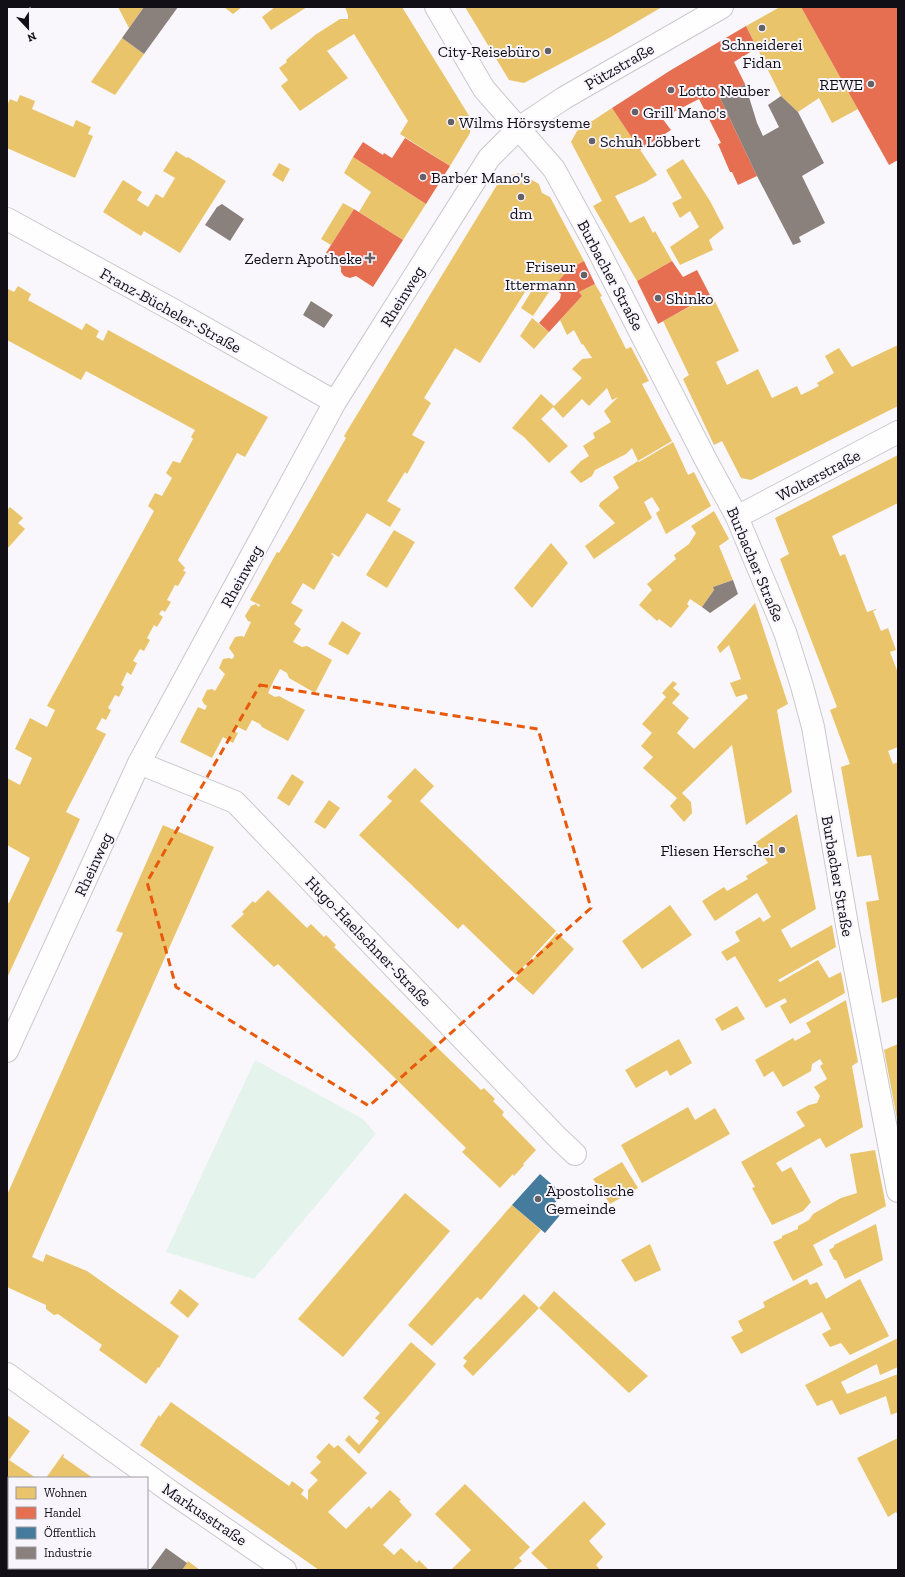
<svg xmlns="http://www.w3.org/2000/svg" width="905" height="1577" viewBox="0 0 905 1577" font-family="'Zilla Slab',serif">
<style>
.green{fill:#e4f3ec}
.homes{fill:#e9c46a}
.shops{fill:#e76f51}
.public{fill:#457b9d}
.industry{fill:#8a817c}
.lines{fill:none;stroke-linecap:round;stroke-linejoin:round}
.minor-casing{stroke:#cac8cd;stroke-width:24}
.tertiary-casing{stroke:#cac8cd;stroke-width:24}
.minor{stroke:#fefefe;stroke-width:22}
.tertiary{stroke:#fefefe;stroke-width:22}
.marked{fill:none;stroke:#e8590c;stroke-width:3;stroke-dasharray:8 5;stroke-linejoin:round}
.poi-dot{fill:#636166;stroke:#f8f5fd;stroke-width:1.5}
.labels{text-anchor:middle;stroke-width:4;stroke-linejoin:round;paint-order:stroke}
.poi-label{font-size:16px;fill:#121016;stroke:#f8f5fd;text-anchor:start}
.street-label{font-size:16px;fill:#121016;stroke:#f8f5fd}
</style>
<rect width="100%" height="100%" fill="#f9f7fb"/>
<path class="green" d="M255,1060l108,59 13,15 -122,145 -88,-27z"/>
<path class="homes" d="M118,7h26l-15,21z
M224,7h18l-9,7z
M275,7h32l-36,23 -9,-13z
M345,7h57l69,112 -1,14 -20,33 -50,-32 8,-13 -54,-87 -27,17 21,27 -48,33 -19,-25 7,-6 -9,-12 8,-6 -1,-2 29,-25 25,-16h8v-4z
M465,7h197l-53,31 -85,45 -15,-3z
M780,7h21l57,102 -26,14 -13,-25 -21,14 -17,-16 -35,-70z
M122,38l22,16 -29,41 -24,-13z
M20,95l15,6 -3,8 41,18 3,-7 15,7 -3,7 5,2 -18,42 -68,-30v-42l3,-7 7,3z
M612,108l45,67 -11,7 -31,14 15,27 14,-7 9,17 2,-2 17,30 -35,20 -44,-75 9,-5 -31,-59 6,-11z
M176,151l11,7 1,-1 38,24 -46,72 -36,-22 -3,5 -38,-24 20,-32 19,12 -5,8 11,7 8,-13 7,4 12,-20 -12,-7z
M353,157l73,47 -23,36 -44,-28 12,-20 -27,-19z
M683,159l27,42 14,27 -15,12 4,10 -33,15 -10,-18 29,-20 -9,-16 -10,7 -8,-15 10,-5 -16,-28z
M279,163l11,6 -7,13 -11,-7z
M520,173l19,11 3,9 8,4 34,64 -15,8 -16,18 -7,-6 -5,6 8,5 -16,24 -12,-8 15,-24 -4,-3 -52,82 -25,-15 -31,50 7,5 -19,32 13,7 -18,32 -2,-2 -18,29 14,8 -11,18 -23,-14 -28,44 -7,-4 -1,1 3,2 -20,34 -11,-7 -12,20 12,7 -9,14 7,5 -8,13 9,5 5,-1 25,14 -17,33 -26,-15 -2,-5 -7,-4 -6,11 -6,13 7,4 4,-1 26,14 -17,31 -26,-14 -2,-3 -8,-4 -6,11 -10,-5 -3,5 5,2 -5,10 -10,-6 -11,21 -32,-16 18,-35 7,3 2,-4 -3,-2 -2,-4 5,-10 5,-1 3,2 10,-17 -6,-6 4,-9 6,-1 3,1 2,-2v-2l-5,-7 6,-11 6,-1 3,1 7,-15 -3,-1 -3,-5 6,-10 5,-2 3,3 1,-2 -10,-5 27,-48 2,1 14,-23 53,-92 -2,-2 156,-256 6,4 5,-9z
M343,203l11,6 -23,36 -10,-6z
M595,284l7,12 -2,1 26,52 5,-2 18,34 -7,3 30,57 -34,20 -6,-13 -6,6 -31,16 -3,6 -11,7 -11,-11 11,-11 8,-5 -6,-10 12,-8 -2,-5 18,-11 -7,-11 14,-14 -6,3 -5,-12 -18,18 -7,-7 -19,19 -10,-11 -12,12 27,27 -19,17 -25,-26 -12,-9 29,-34 13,12 28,-28 -10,-9 10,-10 10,-1 -9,-14 -1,1 -8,-15 -7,5 -7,-15 22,-24 -3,-4z
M18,286l13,8 -3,6 54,30 4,-7 13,8 -3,6 7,4 5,-11 160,87 -23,40 -8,-4 -59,107 7,8 -2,3 3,1 -8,14 -3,-1 -8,15 4,2 -6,10 -3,-2 -3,4 4,3 -6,10 -3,-2 -7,13 3,2 -6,11 -4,-2 -7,12 4,2 -6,12 -4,-3 -6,13 3,2 -5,10 -4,-2 -7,13 3,2 -5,10 -4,-2 -6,11 10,5 -40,78 14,7 -73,159v-76l2,1 21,-45 -23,-13v-67l13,7 12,-27 -17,-9 15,-31 17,9 8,-17 -8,-4 1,-2 106,-193 -6,-5 7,-13 7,3 10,-18 -6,-5 7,-12 7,2 13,-24 -2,-2 4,-7 -109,-59 -5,9 -74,-40v-49l1,-2 6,3z
M712,295l27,56 -23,11 11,23 31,-16 14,29 25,-12 4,9 18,-9 -2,-3 17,-10 -9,-17 14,-8 13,19 46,-22v61l-147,74 -10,-2 -19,-37 -8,4 -31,-66 6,-4 -26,-54z
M532,318l17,14 -15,17 -14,-13z
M673,442l15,33 6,-3 17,34 -45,28 -10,-21 4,-3 -8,-13 -8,5 8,16 -58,41 -9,-13 30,-23 -16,-17 1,-3 19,-15 -6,-11 25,-16 1,1z
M898,455v48l-66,33 8,20 5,-2 22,58 9,-3v1l-3,1 8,20 7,-3 8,22 -6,2 8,21v74l-10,4 5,13 5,-2v235l-16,6 -16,-101 13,-2 -8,-45 -14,2 -16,-90 9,-3 -20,-54 7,-3 -57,-148 9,-5 -14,-36z
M10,507l13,11 -5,5 7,6 -18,20v-39z
M714,511l15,28 -10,7 14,34 -20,7 1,3 -12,17 -12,-8 -3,5 2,2 -18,22 -12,-9 -2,2 -18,-16 13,-15 -5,-6 29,-25 -2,-4 15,-11 7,-11 -5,-7z
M394,530l21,12 -28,46 -21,-13z
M551,543l17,20 -36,45 -18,-20z
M755,603l33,101 -11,6 15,82 -46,33 -14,-80 -50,48 9,9 1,11 -8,9 -14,-16 7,-8 -34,-30 10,-11 -12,-11 11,-13 -10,-9 24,-27 -4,-4 11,-12 4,3 -4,4 7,6 -8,9 17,15 -12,15 17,16 54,-51 -2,-4 -10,3 -6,-14 11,-4 -12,-34 -9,8 -3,-6z
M342,621l19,12 -13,22 -20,-11z
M415,768l19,18 -14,15 136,130 -40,44 -53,-51 -5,5 -99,-94 33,-34 -5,-4z
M292,774l12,8 -15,24 -12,-8z
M329,800l11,8 -15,21 -11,-7z
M797,814l19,95 -35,21 10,18 41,-23 4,22 -58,33 2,2 38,-22 11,18 12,-6 4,21 -55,31 -10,-18 7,-4 -2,-4 -19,10 -31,-52 -8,5 -6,-9 19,-11 -5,-9 25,-15 3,5 8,-5 -14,-24 -42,28 -13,-20 22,-14 3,4 21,-12 -2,-3 22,-13 -13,-20z
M163,825l51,22 -182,410 11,5 3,-8 41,17 92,65 -20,32 -1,-1 -12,17 -47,-34 3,-5 -44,-31 -4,1 -8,-6v-4l-39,-18v-92l116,-262 -7,-2z
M268,890l39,38 4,-4 13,13 2,-2 10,10 -2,2 48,47 99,96 3,-2 11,11 -2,2 11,11 -2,3 34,35 -13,14 1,1 -10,11 -1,-2 -13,14 -38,-36 4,-4 -68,-67 -120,-117 -4,3 -43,-41 13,-12 -2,-2 11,-11 2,2z
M670,905l22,30 -50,34 -20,-28z
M557,933l17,16 -41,46 -18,-16z
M846,1000l12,62 -6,4 11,61 -37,21 -6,-10 -44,25 6,9 9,-5 20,35 -8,9 -31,14 -20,-37 3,-1 -14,-25 64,-36 -9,-14 13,-7 8,-2 3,-7 -6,-9 13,-8 -7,-13 3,-2 -3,-5 -8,5 -1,7 -28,16 -10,-16 -9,6 -9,-17 38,-22 2,3 16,-9 -5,-9z
M737,1006l8,13 -23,12 -7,-12z
M679,1039l13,24 -22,13 -3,-6 -31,18 -11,-18z
M898,1044v75h-1l-13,-69z
M688,1107l7,13 20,-12 15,26 -88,49 -21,-38z
M875,1150l11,56 -73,39 10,20 -30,16 -20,-39 9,-4v-2l16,-7v-3l11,-6 4,-6 28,-16 16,-5 -7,-39z
M622,1162l16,26 -28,16 -17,-25z
M405,1193l45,38 -107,126 -45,-38z
M512,1205l29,25 -60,70 -4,-3 -45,49 -24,-21z
M876,1224l7,36 -38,19 -9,-19h-2l-5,-10 5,-3v-2z
M650,1244l11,26 -26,12 -14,-22z
M807,1279l3,6 7,-3 9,17 34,-20 29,57 -39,19 -9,-12 -11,4 -8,-13 9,-5 -9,-17 -81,42 -10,-17 12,-6 -5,-10 27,-14 -2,-5z
M180,1289l19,15 -11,14 -18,-15z
M554,1291l94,85 -19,17 -90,-85 -66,68 -10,-10 4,-5 -4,-3 61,-64 15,14z
M898,1338v29l-18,8 -3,-11 -36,18 6,12 51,-20v38l-7,3 -5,-19 -46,19 -8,-15 -15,6 -12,-21z
M411,1342l25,22 -77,90 -14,-14 4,-5 10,10 20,-24 -4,-3 5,-5 -17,-15z
M171,1402l118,84 3,-5 12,9 -3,4 7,6v-10l10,-10 -8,-7 11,-11 -5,-5 13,-14 5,5 4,-3 29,28 -39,39 18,17 23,-23 2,3 19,-19 11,10 -2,1 13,14 -29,30 11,10 7,-7 16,15 2,-3 10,10h-110l-179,-125 19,-30 1,2z
M7,1415l23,16 -21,29 27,18h-27v6l-2,-1z
M898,1438v77l-2,-3 -8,5 -31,-59z
M63,1454l1,1 -1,2 30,21h-47z
M465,1484l65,63 -11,11 3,3 -10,9h-61l20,-20 -36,-36z
M584,1501l22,23 -17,17 14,16 -7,8 4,5h-51l-18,-17z
M188,1561l12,9h-18z
M50,1568h25l3,2h-30z"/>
<path class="shops" d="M801,7h97v153l-9,5z
M746,26l11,22 -23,14 11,22 -25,14 37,78 -19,9 -6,-13h-2l-12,-28 3,-1 -22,-44 -37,19 9,12 -31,20 -28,-42 59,-38z
M405,138l45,28 -24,38 -73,-47 10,-15 20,13 1,-2 8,5z
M354,209l49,31 -30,47 -17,-11 -6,2 -6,-2 -3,-4v-5l-17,-11z
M584,261l11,23 -16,8 3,4 -33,36 -10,-9 21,-24 1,-5 -8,-7 16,-18z
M672,261l11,16 14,-7 13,25 -52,29 -21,-43z"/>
<path class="public" d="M540,1174l23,20 -11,12 9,8 -16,19 -33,-28z"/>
<path class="industry" d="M144,7h34l-34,47 -22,-16z
M745,84l12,39 6,13 16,-9 -11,-22 13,-9 17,16 26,51 -22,13 23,47 -26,14 2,5 -8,3 -36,-69 -37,-78z
M222,204l22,15 -14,22 -25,-16 12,-18z
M311,301l22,14 -9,13 -21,-13z
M733,580l5,14 -28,19 -8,-6 12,-17 -1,-3z
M166,1548l21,15 -5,7h-32z"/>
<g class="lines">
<g class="minor-casing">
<path id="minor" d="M436,7l48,82 70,80 40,73 114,222 29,53 48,115 17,54 11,41 35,204 50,260
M7,219l166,91 162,92
M737,517l161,-85
M139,763l96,39 323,336 17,16
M7,1051l132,-288 196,-361 154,-244 30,-30 45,-30 158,-91"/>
</g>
<g class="tertiary-casing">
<path id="tertiary" d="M7,1374l164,118 114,78"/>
</g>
<use href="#minor" class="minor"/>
<use href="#tertiary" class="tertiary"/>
</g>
<path class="marked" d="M260,685l278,44 53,179 -222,198 -193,-119 -29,-105z"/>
<g class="poi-dot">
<circle cx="762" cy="28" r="4"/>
<circle cx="548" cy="51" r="4"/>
<circle cx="871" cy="84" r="4"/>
<circle cx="671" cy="90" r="4"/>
<circle cx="635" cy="112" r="4"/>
<circle cx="451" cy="122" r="4"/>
<circle cx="592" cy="141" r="4"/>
<circle cx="423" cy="177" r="4"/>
<circle cx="521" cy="197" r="4"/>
<path d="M368 252h4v4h4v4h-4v4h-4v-4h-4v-4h4z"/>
<circle cx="584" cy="275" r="4"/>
<circle cx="658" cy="298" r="4"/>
<circle cx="782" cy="850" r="4"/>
<circle cx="538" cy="1199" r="4"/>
</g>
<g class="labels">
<g class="poi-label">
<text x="762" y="50" text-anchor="middle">Schneiderei<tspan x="762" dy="18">Fidan</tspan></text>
<text x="540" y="57" text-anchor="end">City-Reisebüro</text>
<text x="863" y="90" text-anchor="end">REWE</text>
<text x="679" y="96">Lotto Neuber</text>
<text x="643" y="118">Grill Mano's</text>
<text x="459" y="128">Wilms Hörsysteme</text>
<text x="600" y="147">Schuh Löbbert</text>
<text x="431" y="183">Barber Mano's</text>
<text x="521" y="219" text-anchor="middle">dm</text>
<text x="362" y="264" text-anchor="end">Zedern Apotheke</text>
<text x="576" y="272" text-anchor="end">Friseur<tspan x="576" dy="18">Ittermann</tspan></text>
<text x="666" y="304">Shinko</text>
<text x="774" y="856" text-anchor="end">Fliesen Herschel</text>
<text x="546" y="1196">Apostolische<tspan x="546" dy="18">Gemeinde</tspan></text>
</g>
<g class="street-label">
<text transform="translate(619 66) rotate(-30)" y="6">Pützstraße</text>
<text transform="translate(611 275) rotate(62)" y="6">Burbacher Straße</text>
<text transform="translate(402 296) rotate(-58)" y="6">Rheinweg</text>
<text transform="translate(171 310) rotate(29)" y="6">Franz-Bücheler-Straße</text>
<text transform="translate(818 475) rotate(-28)" y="6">Wolterstraße</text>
<text transform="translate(756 564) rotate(67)" y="6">Burbacher Straße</text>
<text transform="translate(241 576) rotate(-61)" y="6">Rheinweg</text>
<text transform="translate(93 864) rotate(-65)" y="6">Rheinweg</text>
<text transform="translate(838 876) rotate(80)" y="6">Burbacher Straße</text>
<text transform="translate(369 941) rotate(46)" y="6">Hugo-Haelschner-Straße</text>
<text transform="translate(205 1514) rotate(34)" y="6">Markusstraße</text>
</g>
</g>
<rect width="905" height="1577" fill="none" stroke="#121016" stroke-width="16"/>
<rect x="8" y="1477" width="140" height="92" fill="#f8f5fd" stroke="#9c99a1"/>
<rect x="16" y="1487" width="20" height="12" fill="#e9c46a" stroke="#9c99a1"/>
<text x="44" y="1497" font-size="12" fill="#121016">Wohnen</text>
<rect x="16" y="1507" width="20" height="12" fill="#e76f51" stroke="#9c99a1"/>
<text x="44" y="1517" font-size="12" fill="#121016">Handel</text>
<rect x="16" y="1527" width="20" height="12" fill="#457b9d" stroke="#9c99a1"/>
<text x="44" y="1537" font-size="12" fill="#121016">Öffentlich</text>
<rect x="16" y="1547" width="20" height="12" fill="#8a817c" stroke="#9c99a1"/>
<text x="44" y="1557" font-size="12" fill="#121016">Industrie</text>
<g transform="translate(28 28) rotate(158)" stroke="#f8f5fd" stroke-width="3" paint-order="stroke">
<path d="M0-3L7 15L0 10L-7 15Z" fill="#121016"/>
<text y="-6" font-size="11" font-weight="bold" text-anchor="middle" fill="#121016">N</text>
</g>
</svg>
